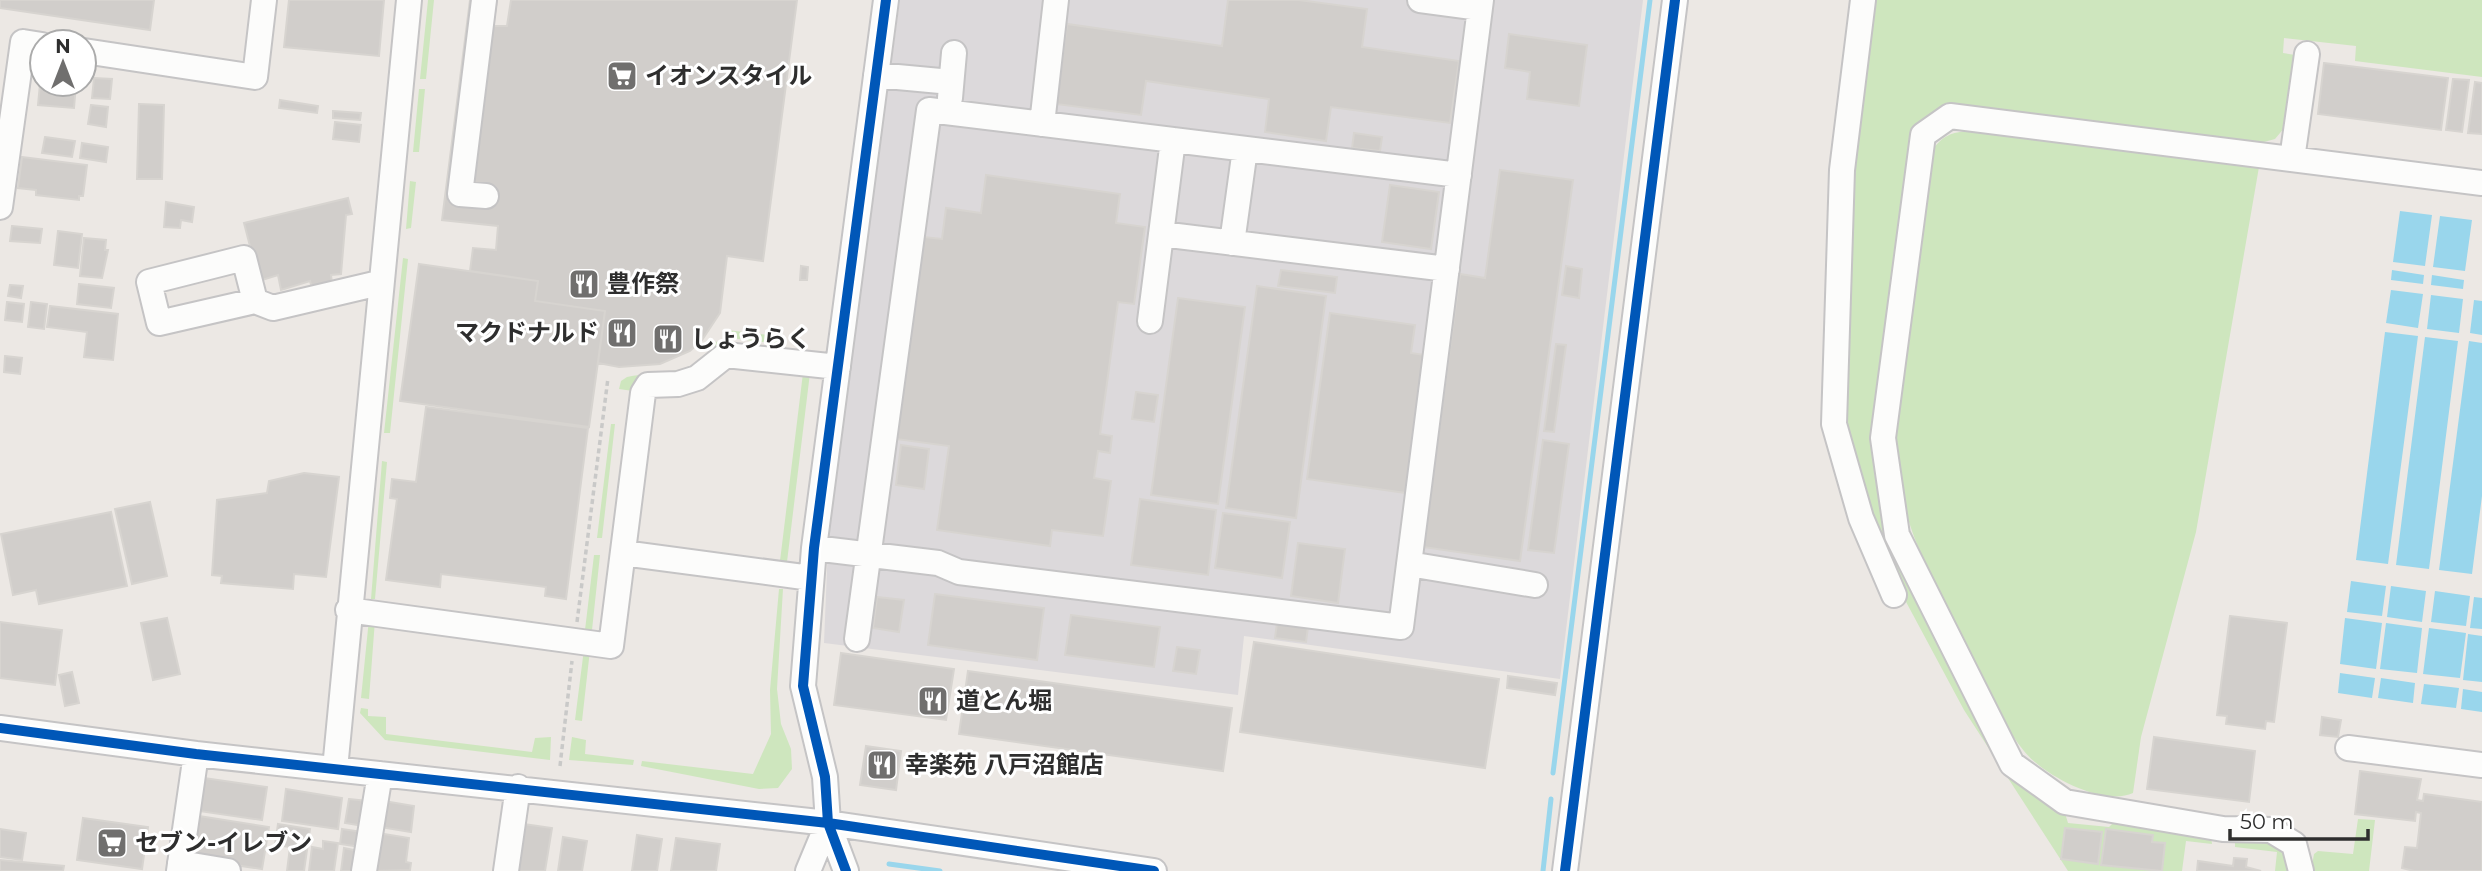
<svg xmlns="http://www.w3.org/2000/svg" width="2482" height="871" viewBox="0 0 2482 871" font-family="Montserrat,'Noto Sans JP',sans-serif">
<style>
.industrial{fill:#dcd9db}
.green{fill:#cee6be}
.water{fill:#99d6ec}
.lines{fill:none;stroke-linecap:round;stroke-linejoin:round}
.stream{stroke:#99d6ec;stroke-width:5}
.building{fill:#d1cecb;stroke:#d7d4d0;stroke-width:2}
.minor-casing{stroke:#c5c4c5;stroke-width:28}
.path{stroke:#c9c9c8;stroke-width:3.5;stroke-dasharray:5 3.5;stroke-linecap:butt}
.minor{stroke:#fcfcfb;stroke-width:24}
.cycleway-casing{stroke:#fff;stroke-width:15}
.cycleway{stroke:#0057b8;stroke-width:10}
.labels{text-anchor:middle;stroke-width:6;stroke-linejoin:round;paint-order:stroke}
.poi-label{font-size:24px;font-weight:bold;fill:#2e2e2e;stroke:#fff;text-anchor:start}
</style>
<rect width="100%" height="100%" fill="#ece8e4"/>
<path class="industrial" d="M900,0h743l-83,679 -316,-43 -6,59 -414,-52 5,-122z"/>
<path class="green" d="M428,0h6l-8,79h-6z
M1872,0h610v77l-127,-16 1,-15 -72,-8 -1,15 12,2 -10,72 -10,12 -15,4 -327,-28 -59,307v50l13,66 97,196 80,76 4,13 41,4 7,-7 95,17 1,7 -26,-3 -4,30h-114l-104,-161 -74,-138 -45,-148 -1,-183z
M419,89h6l-6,63h-6z
M1969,131l290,36 -63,365 -55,205 -8,56c-30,14 -90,-18 -109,-42 -31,-39 -58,-104 -80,-150 -11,-24 -25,-48 -33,-73 -11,-32 -15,-65 -15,-99l36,-279c11,-14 19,-18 37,-19z
M410,181l6,1 -5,46 -5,1z
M403,258l5,1 -18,174h-6z
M727,330l58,7 -1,8 -53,-7 -7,-2z
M717,341l1,6 -19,20 -66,24 -14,-2 2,-8 6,-4c34,-7 72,0 90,-36z
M803,373h7l-23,189 -7,-1z
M611,424h4l-13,114h-5z
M382,461l5,1 -12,137h-4z
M594,555h6l-8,75h-7z
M779,589h4l-6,100 4,35 10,25 1,20 -14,19 -19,1 -118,-23 1,-5 111,13 18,-40 -1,-44z
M369,619l6,1 -6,79 -8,-1z
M584,649l6,1 -8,71 -7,-1z
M361,708l7,1v7l18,1v17l146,18 3,-14 16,-1 -1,23 -165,-20 -25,-27z
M572,737l14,3 -1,14 49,6 -1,5 -64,-5z
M2358,819l17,1 -6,51h-58l3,-17 4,-3 35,3z
M2244,835c25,6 39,9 46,36h-15l2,-19 -42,-5v-5z"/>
<path class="water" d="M2400,211l32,4 -7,51 -32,-4z
M2440,216l32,4 -7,51 -32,-4z
M2392,270l32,5 -1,9 -32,-4z
M2432,275l32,5 -1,9 -32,-4z
M2391,290l32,4 -5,34 -32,-5z
M2431,295l32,4 -4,34 -32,-4z
M2474,300l8,1v34l-12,-2z
M2385,332l33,4 -30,228 -32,-4z
M2425,337l33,4 -29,228 -33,-4z
M2469,341l13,2v153l-10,78 -33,-4z
M2351,581l35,5 -4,30 -35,-4z
M2391,586l35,5 -4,31 -35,-5z
M2435,591l35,5 -4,30 -35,-4z
M2474,597l8,1v31l-12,-1z
M2345,618l37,5 -6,46 -36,-5z
M2386,623l36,5 -5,45 -37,-4z
M2429,628l37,5 -6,45 -37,-4z
M2468,634l14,2v46l-19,-2z
M2340,673l35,5 -3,20 -34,-5z
M2381,678l34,5 -2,20 -35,-5z
M2424,684l35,4 -3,20 -35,-4z
M2463,689l19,3v20l-21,-3z"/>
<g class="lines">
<path class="stream" d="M1553,773l97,-773
M889,864l51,7
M1543,871l8,-72"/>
</g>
<path class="building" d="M0,0h154l-4,30 -150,-22z
M289,0h95l-5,56 -95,-9z
M470,0h27l-4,26h14l4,-26h286l-34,261 -36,-5 -7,57 -18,27 -12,11 -30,13 -41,3 -21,-4 7,-52 -70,-10 3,-20 -68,-10 3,-23 23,2 2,-24 -56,-6z
M1228,0h71l68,9 -5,38 97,14 -9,62 -119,-16 -5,34 -61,-9 4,-33 -123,-18 -5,34 -85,-11 11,-80 155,22z
M1509,34l78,11 -8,61 -52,-7 3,-27 -25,-4z
M42,63v21h34l-2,24 -36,-3z
M2324,63l124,15 -7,52 -123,-16z
M94,78l18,1 -2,20 -18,-1z
M2453,79l16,1 -7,52 -16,-2z
M2475,82l7,1v51l-14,-1z
M280,100l38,6 -1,7 -38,-5z
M139,104l25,1 -2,74h-25z
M91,105l17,2 -2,20 -18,-3z
M333,111l28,2 -1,7 -27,-2z
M335,122l26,3 -2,17 -26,-3z
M1354,133l28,4 -2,14 -28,-3z
M45,137l30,4 -3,16 -30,-4z
M82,143l26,4 -2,15 -26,-4z
M22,157l65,8 -4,31h-4v4l-43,-5v-5l-18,-2z
M1500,170l73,10 -53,381 -97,-14 37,-273 25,4z
M986,175l134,19 -4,29 29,4 -11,77 -16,-2 -18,132 12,2 -2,17 -12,-2 -4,27 17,3 -8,55 -51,-6 -2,16 -113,-16 12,-84 -53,-7 28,-202 18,2 4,-31 35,5z
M1390,185l49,7 -8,57 -49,-7z
M348,198l4,16 -6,1 -5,59 -10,1 1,8 -20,5 -2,-7 -29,9 -3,-15 -19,6 -15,-58z
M166,202l28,5 -2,15 -11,-2 -1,8 -16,-1z
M12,226l30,3 -2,14 -30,-2z
M58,231l24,3 -4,34 -24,-3z
M84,238l22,2 -1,10h3l-6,28 -22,-2z
M419,264l119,17 -3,20 70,10 -16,116 -189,-26z
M801,266l7,1 -1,13h-7z
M1566,266l16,3 -3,29 -17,-3z
M1281,270l56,7 -2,16 -57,-7z
M79,284l35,4 -3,20 -34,-4z
M10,285l13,1 -2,12 -13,-2z
M1257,286l69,10 -30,222 -70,-10z
M1178,298l67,9 -27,197 -67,-9z
M7,302l17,2 -2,18 -17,-2z
M31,302l16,2 -3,25 -16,-2z
M50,306l68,8 -5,46 -29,-3 3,-25 -40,-5z
M1330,313l85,12 -4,28 14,2 -19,138 -99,-14z
M1556,344l10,1 -12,87 -10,-1z
M5,356l17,2 -2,16 -16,-2z
M1136,392l22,3 -4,27 -22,-3z
M426,407l162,21 -22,171 -21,-3 1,-9 -105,-13 -1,13 -54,-7 11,-81 -7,-1 2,-19 24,3z
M1543,440l26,4 -15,109 -26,-3z
M901,445l28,4 -5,40 -28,-4z
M304,473l35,4 -13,100 -32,-3 -1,15 -72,-6 1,-7 -10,-1 5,-75 50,-7 2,-12z
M1140,499l76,11 -8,65 -77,-10z
M150,502l17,74 -35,8 -17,-75z
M111,512l16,74 -88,18 -3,-14 -23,5 -12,-61z
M1223,513l67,9 -8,56 -67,-10z
M1298,543l47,6 -7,54 -47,-7z
M935,594l109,14 -7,52 -109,-15z
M877,597l27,3 -5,32 -26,-4z
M1071,615l89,12 -6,40 -89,-12z
M2230,616l57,7 -13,99 -8,-1 -1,8 -39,-5 1,-8 -10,-1z
M167,618l13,56 -27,6 -12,-57z
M0,622l62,8 -7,55 -55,-7z
M1277,623l31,4 -2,15 -31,-4z
M1254,642l245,37 -14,89 -245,-36z
M1177,647l23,3 -4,24 -23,-3z
M841,653l113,16 -8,51 -112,-15z
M968,671l264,37 -9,63 -264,-37z
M72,672l7,31 -14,3 -6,-31z
M1508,676l49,7 -2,12 -48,-7z
M2322,717l19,3 -3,17 -18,-2z
M2154,737l101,14 -6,51 -102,-13z
M866,746l35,5 -5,39 -36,-5z
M2360,771l61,8 -4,21 6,1 1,-7 58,8v69h-68l-12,-3 3,-21 12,1 4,-35 -5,-1 -1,9 -60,-7z
M204,778l63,9 -5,33 -63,-9z
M286,789l56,9 -4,31 -56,-8z
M349,799l18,2 -3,25 -19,-3z
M384,801l30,5 -3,26 -31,-5z
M199,816l70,11 -7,42 -69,-10z
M83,818l65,9 -6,42 -65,-9z
M278,824l32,5 -6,42h-17l3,-24 -15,-2z
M524,824l28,4 -7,43h-28z
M2065,828l37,4 -4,32 -37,-5z
M0,829l26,4 -4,27 -22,-3z
M342,829l21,3 -2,15 -21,-3z
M2106,829l47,6 -1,7 13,1 -3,28 -61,-6z
M378,833l31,5 -3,24 5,1 -1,7 -37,1z
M637,835l25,4 -5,32h-25z
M563,837l24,4 -5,30h-24z
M676,838l44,6 -4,27h-45z
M323,841l15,2 -4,28h-25l3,-24 11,2z
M344,848l15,3 -3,20h-15z
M2234,858l13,1 -1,8 15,4h-64l1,-10 35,5z
M0,860l64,6 -1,5h-63z"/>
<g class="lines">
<g class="minor-casing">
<path id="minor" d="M484,0l-24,194 26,2
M1420,0l60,8
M1863,0l-21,170 -8,254 27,94 33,77
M84,51l171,26 9,-77
M876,75l75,7
M950,98l4,-45
M1042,124l14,-124
M2292,159l15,-105
M0,207l23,-165 19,3
M1161,234l286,35
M1232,243l13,-94
M255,301l-11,-43 -95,24 10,41 96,-22 18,7 106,-25
M1150,321l23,-181
M814,548l124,15 21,9 442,55 80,-627
M623,553l188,25
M1409,564l126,21
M348,610l263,36 32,-253 5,-8 30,-1 19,-6 29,-23 112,12
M857,639l72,-529 530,65
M0,728l196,26 632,69 326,48
M2348,748l134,17
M335,769l74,-769
M180,863l48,8
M179,871l17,-117
M364,871l16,-97
M506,871l12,-84
M808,871l20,-48
M846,871l-18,-48 -3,-46 -22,-91 11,-138 72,-548
M1565,871l110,-871
M2301,871l-7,-27 -23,-14 -48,-1 -158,-27 -53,-38 -115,-229 -14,-97 40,-303 27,-19 532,67"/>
</g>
<path class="path" d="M577,622l31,-244
M560,766l12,-105"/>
<use href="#minor" class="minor"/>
<g class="cycleway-casing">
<path id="cycleway" d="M0,728l196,26 632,69 326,48
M846,871l-18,-48 -3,-46 -22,-91 11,-138 72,-548
M1565,871l110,-871"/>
</g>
<use href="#cycleway" class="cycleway"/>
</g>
<defs>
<g id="supermarket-square" transform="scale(1.575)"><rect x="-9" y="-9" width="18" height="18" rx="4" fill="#706f6e" stroke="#fff"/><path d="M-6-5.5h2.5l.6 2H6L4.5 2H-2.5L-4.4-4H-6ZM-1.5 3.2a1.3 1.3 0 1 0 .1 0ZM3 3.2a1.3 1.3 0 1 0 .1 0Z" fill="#fff"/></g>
<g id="restaurant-square" transform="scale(1.575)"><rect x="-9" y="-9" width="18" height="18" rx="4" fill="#706f6e" stroke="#fff"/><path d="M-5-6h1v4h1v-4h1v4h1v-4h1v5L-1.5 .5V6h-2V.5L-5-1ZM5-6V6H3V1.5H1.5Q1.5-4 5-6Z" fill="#fff"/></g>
</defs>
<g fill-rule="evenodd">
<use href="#supermarket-square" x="622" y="76"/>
<use href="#restaurant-square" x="584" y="284"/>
<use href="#restaurant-square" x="622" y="333"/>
<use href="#restaurant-square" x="668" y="339"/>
<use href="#restaurant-square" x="933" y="701"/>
<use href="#restaurant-square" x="882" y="765"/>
<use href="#supermarket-square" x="112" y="843"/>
</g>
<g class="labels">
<g class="poi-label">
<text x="645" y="84">イオンスタイル</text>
<text x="607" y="292">豊作祭</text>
<text x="599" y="341" text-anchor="end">マクドナルド</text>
<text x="691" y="347">しょうらく</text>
<text x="956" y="709">道とん堀</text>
<text x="905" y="773">幸楽苑 八戸沼館店</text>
<text x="135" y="851">セブン-イレブン</text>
</g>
</g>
<g transform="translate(63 63)"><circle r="33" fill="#ffffff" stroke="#ababab" stroke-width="2"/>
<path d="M0-5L12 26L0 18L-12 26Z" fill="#706f6e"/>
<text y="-10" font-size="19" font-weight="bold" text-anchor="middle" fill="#2e2e2e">N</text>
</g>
<path d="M2230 829v10h138v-10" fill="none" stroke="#2e2e2e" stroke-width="3.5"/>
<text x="2240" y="829" font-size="21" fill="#2e2e2e" stroke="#ffffff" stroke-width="5" paint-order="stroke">50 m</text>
</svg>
